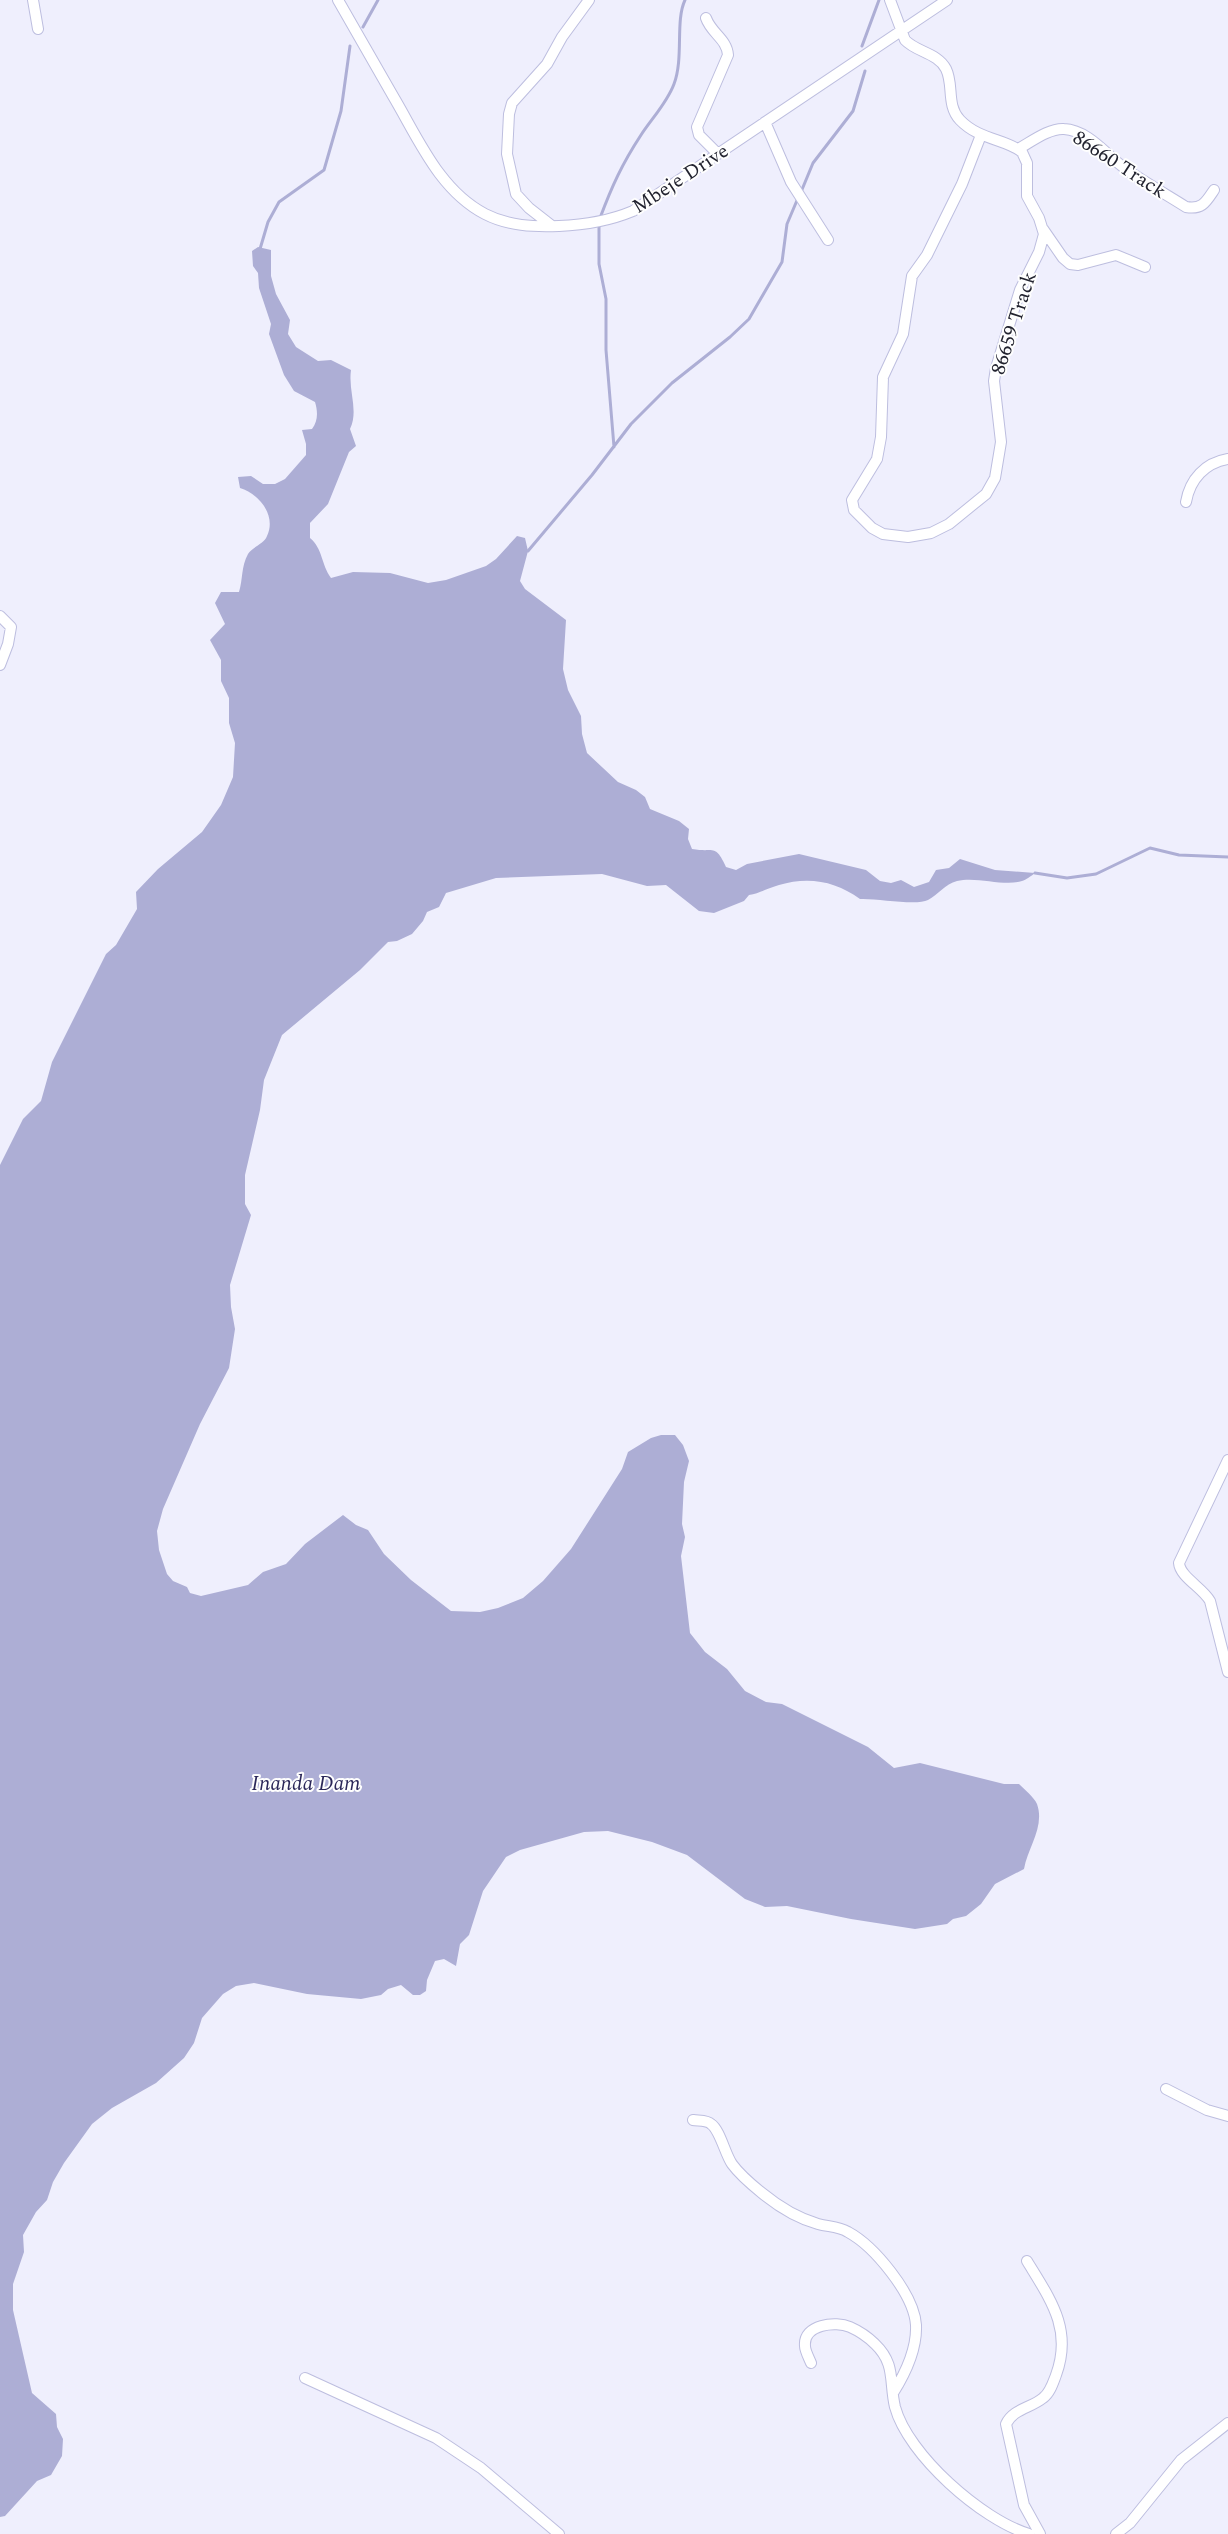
<svg xmlns="http://www.w3.org/2000/svg" width="1228" height="2534" viewBox="0 0 1228 2534" font-family="Spectral,serif">
<style>
.water{fill:#adaed5}
.lines{fill:none;stroke-linecap:round;stroke-linejoin:round}
.stream{stroke:#adaed5;stroke-width:3}
.minor-casing{stroke:#bdbedf;stroke-width:12}
.minor{stroke:#fff;stroke-width:10}
.labels{text-anchor:middle;stroke-width:4;stroke-linejoin:round;paint-order:stroke}
.street-label{font-size:20px;fill:#22232f;stroke:#fefefe}
.water-label{font-size:21px;font-style:italic;fill:#2b2759;stroke:#fefefe}
</style>
<rect width="100%" height="100%" fill="#efeffd"/>
<path class="water" d="M258,247l13,3v26l5,18 14,26 -2,14 8,13 22,14 13,-1 20,10c-3,21 8,40 -1,59l6,17 -7,6 -21,52 -18,19v15c13,11 11,26 21,40l22,-6 37,1 38,10 18,-3 40,-14 10,-7 21,-23 8,2 3,13 -8,30 5,8 41,31 -3,49 5,21 13,26 1,18 5,19 31,29 18,8 9,7 5,12 29,12 10,8 -1,10 4,10c22,4 23,-6 34,18l10,3 11,-6 52,-10 67,16 14,11 11,2 10,-3 13,7 15,-5 7,-12 13,-2 11,-9 35,11 40,3c-4,3 -9,7 -13,8 -18,6 -45,-5 -65,0 -12,3 -19,14 -29,19 -12,6 -52,-2 -68,-1 -24,-18 -52,-23 -81,-14 -11,3 -19,8 -30,10l-5,6 -30,12 -15,-2 -33,-26 -19,1 -45,-12 -106,4 -50,15 -7,14 -12,5 -4,9 -11,13 -15,7 -9,1 -28,28 -78,65 -18,45 -4,30 -15,65v29l6,11 -21,70 1,22 4,22 -6,39 -29,56 -37,85 -6,22 2,19 8,24 6,7 14,6 3,6 11,3 47,-11 15,-13 23,-8 19,-20 38,-29 13,10 12,5 16,24 27,26 40,31 29,1 18,-4 25,-10 20,-17 28,-32 51,-80 6,-17 23,-14 10,-3h14l8,10 6,16 -5,21 -2,42 3,13 -4,19 9,77 15,19 22,17 18,22 21,11 16,2 86,43 26,21 26,-5 84,21h15c5,5 15,13 18,20 8,23 -9,43 -13,65l-29,15 -14,20 -15,12 -13,3 -6,5 -32,5 -64,-10 -64,-13 -22,1 -20,-8 -58,-44 -35,-13 -44,-11 -24,1 -64,18 -14,7 -23,34 -14,44 -9,9 -4,22 -12,-7 -9,2 -8,19 -1,11 -6,4h-7l-12,-10 -13,4 -7,6 -20,4 -54,-5 -53,-11 -18,3 -13,8 -21,24 -8,25 -10,15 -28,25 -44,25 -20,16 -28,39 -11,19 -6,18 -11,12 -13,23 1,17 -11,32v26l19,83 24,21 1,13 6,12 -1,17 -11,19 -14,6 -32,35 -5,1v-1352l23,-46 18,-18 11,-39 54,-108 10,-9 21,-36 -1,-17 22,-23 44,-37 19,-27 12,-28 2,-34 -6,-20v-25l-8,-17v-21l-11,-20 15,-16 -10,-21 6,-11h18c4,-13 2,-25 9,-38 4,-7 16,-10 19,-18 10,-21 -9,-43 -27,-48l-2,-11 13,-1 12,8h12l10,-5 21,-24v-11l-4,-14 10,-1c6,-8 6,-17 3,-27l-21,-11 -10,-16 -15,-41 2,-10 -12,-36 -1,-15 -5,-7 -1,-15z"/>
<g class="lines">
<path class="stream" d="M363,27l15,-27
M862,46l17,-46
M801,192l12,-29 40,-52 12,-40
M600,218c12,-32 22,-54 41,-83 11,-17 26,-32 33,-51 10,-26 1,-63 11,-84
M599,224v40l7,35v51l8,97
M260,249l8,-27 11,-20 45,-32 17,-59 9,-65
M528,551l64,-76 39,-51 41,-41 58,-46 19,-18 33,-57 5,-38 11,-26
M1035,873l32,5 29,-4 54,-26 29,7 49,2"/>
<g class="minor-casing">
<path id="minor" d="M33,0l5,29
M338,0c18,32 37,64 55,96 25,42 46,94 92,118 23,12 49,13 74,12 26,-1 50,-5 74,-15l314,-211
M890,0l15,40c11,12 33,13 41,29 8,16 0,36 14,51 19,20 46,19 62,32l5,11v33l12,22 5,16 -5,18 -19,38 -24,78 -2,13 7,61 -6,36 -9,16 -37,30 -18,9 -23,4 -25,-3 -11,-6 -18,-18 -2,-10 25,-41 4,-22 2,-60 20,-43 9,-58 15,-21 35,-71 19,-49
M706,18c5,15 21,21 22,37l-31,72 2,8 19,19
M765,122l26,60 37,58
M1018,149c13,-7 31,-21 46,-20 25,1 44,28 63,41 19,13 40,25 59,37 16,3 20,-5 28,-17
M552,226l-23,-18 -13,-14 -9,-40 2,-40 3,-11 35,-39 15,-27 27,-37
M1043,229l20,29 7,6 8,1 38,-10 29,12
M1186,502c4,-23 19,-39 42,-43
M0,616l11,11 -3,17 -8,21
M1228,1460l-49,103c1,14 24,25 31,38l18,71
M1166,2089l41,21 21,6
M693,2120c5,1 14,0 18,4 9,6 14,30 21,40 8,11 20,21 30,29 17,14 35,25 56,31 11,3 20,2 30,8 26,14 66,62 68,93 1,23 -11,49 -23,68
M1027,2261c23,38 46,68 29,114 -3,8 -6,18 -13,23 -12,10 -30,11 -37,26l18,81 16,29
M811,2363c-2,-5 -6,-12 -6,-17 -2,-22 31,-25 45,-19 9,4 18,10 25,17 21,20 14,38 20,63 13,48 87,113 134,127
M305,2378l131,60 45,30 78,66
M1116,2534l14,-11 51,-63 47,-37"/>
</g>
<use href="#minor" class="minor"/>
</g>
<g class="labels">
<g class="street-label">
<text transform="translate(1120 164) rotate(33)" y="7">86660 Track</text>
<text transform="translate(680 178) rotate(-33)" y="7">Mbeje Drive</text>
<text transform="translate(1013 323) rotate(-72)" y="7">86659 Track</text>
</g>
<g class="water-label">
<text x="306" y="1790">Inanda Dam</text>
</g>
</g>
</svg>
